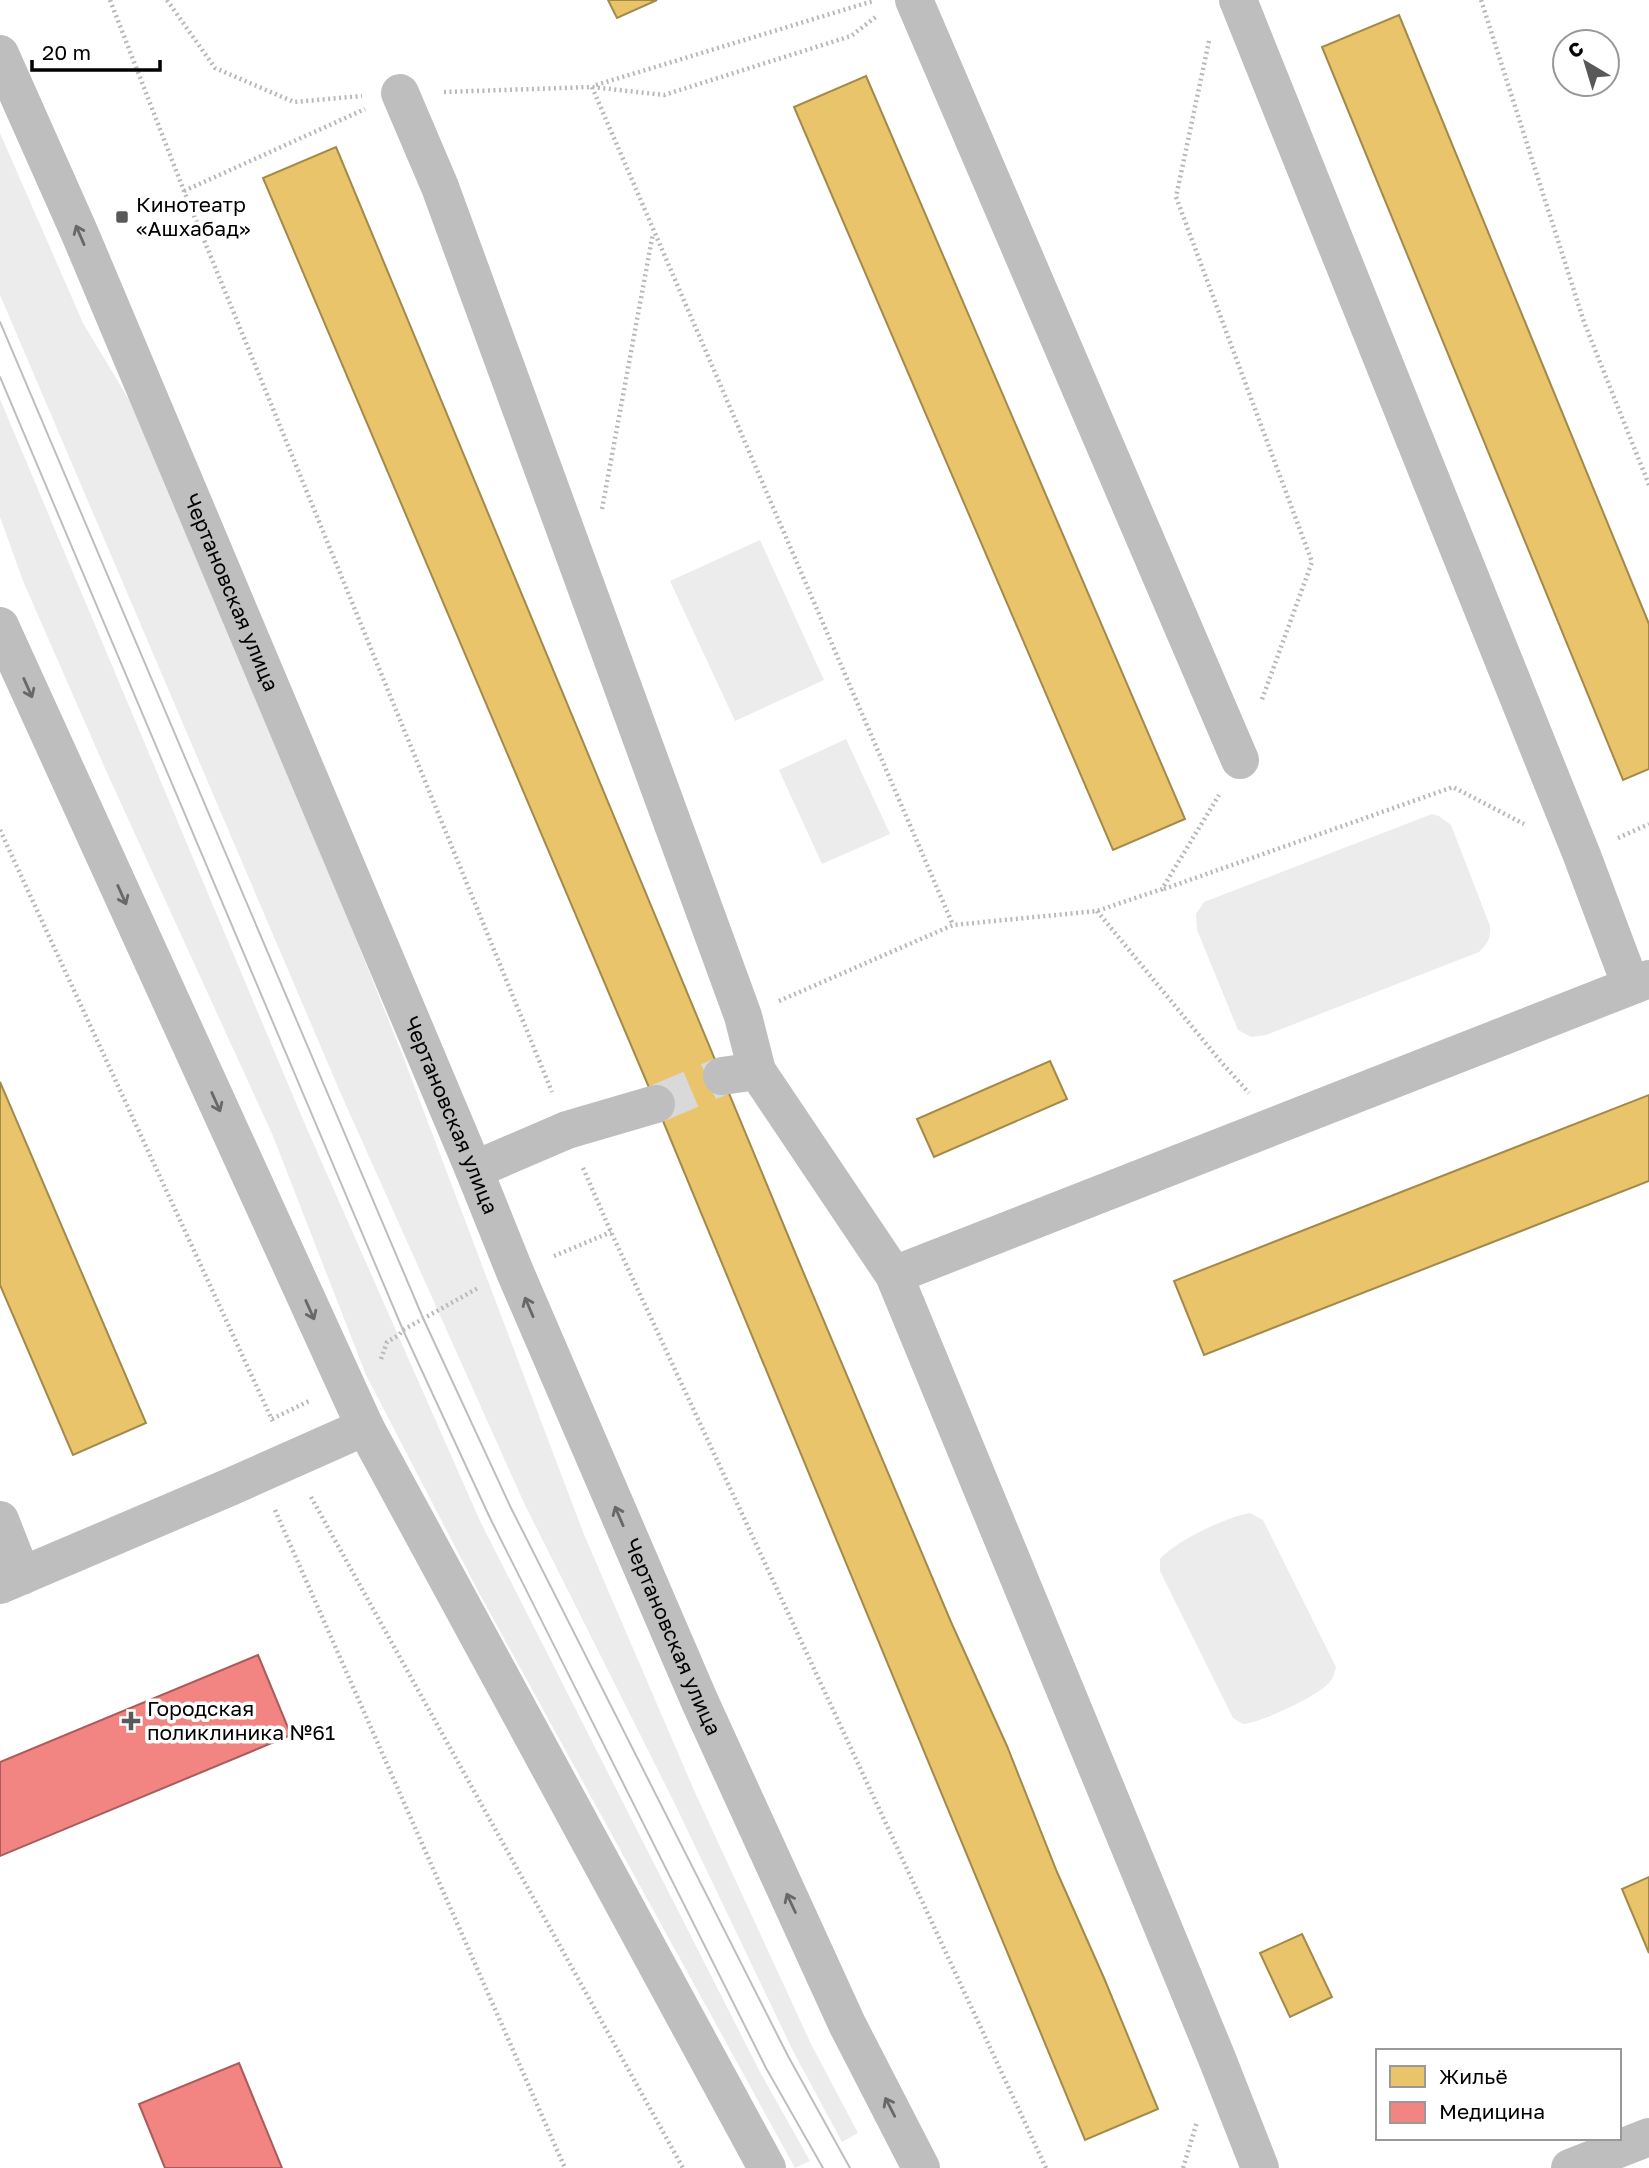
<svg xmlns="http://www.w3.org/2000/svg" width="1649" height="2168" viewBox="0 0 1649 2168" font-family="'Golos Text',sans-serif">
<style>
.green{fill:#ececec}
.homes{fill:#e9c46a;stroke:#a3894a;stroke-width:2}
.health{fill:#f28482;stroke:#a95c5b;stroke-width:2}
.lines{fill:none;stroke-linecap:round;stroke-linejoin:round}
.minor-tunnel{stroke:#d9d9d9;stroke-width:38;stroke-dasharray:38 19;stroke-linecap:butt}
.path{stroke:#b9b9b9;stroke-width:4.5;stroke-dasharray:2 3.5;stroke-linecap:butt}
.minor{stroke:#bebebe;stroke-width:38}
.major{stroke:#bebebe;stroke-width:38}
.tram{stroke:#bebebe;stroke-width:2}
.oneway{stroke:#686868}
.poi-dot{fill:#595959;stroke:#fff;stroke-width:2.5}
.labels{text-anchor:middle;stroke-width:7;stroke-linejoin:round;paint-order:stroke}
.poi-label{font-size:21px;fill:#000;stroke:#fff;text-anchor:start}
.street-label{font-size:21px;fill:#000;stroke:#fff}
</style>
<rect width="100%" height="100%" fill="#fff"/>
<path class="green" d="M0,133l83,190 81,135 240,601 179,473 110,256 118,256 47,89 -16,9 -48,-89 -122,-255 -148,-295 -183,-409 -341,-799z
M0,399l304,723 176,399 280,551 50,89 -15,7 -317,-577 -112,-216 -93,-239 -165,-361 -85,-194 -23,-64z
M760,540l64,140 -89,41 -65,-140z
M846,739l44,95 -68,30 -43,-94z
M1432,814l7,2 12,9 39,101c1,12 -2,18 -11,26l-213,83 -15,2 -13,-7 -41,-100 -1,-16 8,-12z
M1250,1513l13,7 73,147c-2,6 -2,11 -7,16 -13,14 -67,39 -86,41l-10,-6 -73,-147v-12c16,-18 66,-42 90,-46z"/>
<path class="homes" d="M608,0h49l-40,18z
M1399,15l250,609v145l-26,11 -301,-733z
M866,76l319,743 -72,31 -319,-743z
M336,147l463,1115 152,360 56,124 50,126 47,106 54,131 -73,31 -429,-1036 -393,-926z
M1050,1061l17,38 -133,58 -17,-38z
M0,1082l146,341 -73,32 -73,-170z
M1649,1095v86l-445,174 -30,-74z
M1649,1877v76l-27,-64z
M1302,1934l30,63 -42,20 -30,-64z"/>
<path class="health" d="M258,1655l33,80 -291,121v-94z
M239,2063l43,105h-117l-26,-64z"/>
<g class="lines">
<path class="minor-tunnel" d="M656,1104l66,-28"/>
<path class="path" d="M110,0l74,191 368,901
M167,0l48,68 79,34 68,-6
M1481,0l103,322 65,163
M1209,41l-33,156 136,365 -51,140
M596,85l277,-84
M592,87l361,838
M444,92l148,-5 72,8 187,-59 26,-20
M184,191l181,-82
M602,509l51,-276
M0,830l274,594
M1618,838l31,-14
M1164,889l289,-102 71,37
M1097,911l125,152 27,30
M779,1001l174,-76 144,-14 65,-22 57,-94
M583,1168l28,64 435,936
M554,1256l57,-24
M381,1359l6,-17 12,-7 4,-5 75,-42
M272,1419l37,-18
M311,1497l372,671
M275,1510l290,658
M1183,2168l14,-46"/>
<path class="minor" d="M914,0l326,760
M1238,0l343,853 50,133
M400,93l40,94 303,829 14,55
M722,1076l35,-5 137,204 322,781 44,112
M474,1170l93,-40 89,-26
M894,1275l755,-296
M0,1520l22,56
M0,1585l230,-98 135,-60
M1570,2168l79,-31"/>
<g class="major">
<path id="s1" d="M0,54l80,180 394,936 41,102 185,430 147,322 74,144"/>
<path d="M0,626l365,801 402,741"/>
</g>
<path class="tram" d="M0,322l423,996 88,190 277,548 62,112
M0,377l403,953 87,188 276,550 57,100"/>
</g>
<defs><path id="oneway-shaft" d="M-6 0H5M1.5-3L5.5 0L1.5 3" fill="none" stroke-width="1.6" stroke-linecap="round" stroke-linejoin="round" transform="scale(1.75)"/></defs>
<g class="oneway">
<use href="#oneway-shaft" transform="translate(80 235) rotate(-113)"/>
<use href="#oneway-shaft" transform="translate(28 688) rotate(66)"/>
<use href="#oneway-shaft" transform="translate(122 895) rotate(66)"/>
<use href="#oneway-shaft" transform="translate(216 1102) rotate(66)"/>
<use href="#oneway-shaft" transform="translate(529 1307) rotate(-113)"/>
<use href="#oneway-shaft" transform="translate(310 1310) rotate(66)"/>
<use href="#oneway-shaft" transform="translate(619 1516) rotate(-113)"/>
<use href="#oneway-shaft" transform="translate(791 1903) rotate(-115)"/>
<use href="#oneway-shaft" transform="translate(890 2107) rotate(-117)"/>
</g>
<g class="poi-dot">
<rect x="115" y="210" width="14" height="14" rx="3.5"/>
<path d="M127.5 1710.5h7v7h7v7h-7v7h-7v-7h-7v-7h7z"/>
</g>
<g class="labels">
<g class="poi-label">
<text x="136" y="212">Кинотеатр<tspan x="136" dy="24">«Ашхабад»</tspan></text>
<text x="147" y="1716">Городская<tspan x="147" dy="24">поликлиника №61</tspan></text>
</g>
<g class="street-label">
<text dy="7" stroke="none"><textPath href="#s1" startOffset="586">Чертановская улица</textPath></text>
<text dy="7" stroke="none"><textPath href="#s1" startOffset="1153">Чертановская улица</textPath></text>
<text dy="7" stroke="none"><textPath href="#s1" startOffset="1720">Чертановская улица</textPath></text>
</g>
</g>
<rect x="1376" y="2049" width="245" height="91" fill="#ffffff" stroke="#999999" stroke-width="2"/>
<rect x="1390" y="2066" width="35" height="21" fill="#e9c46a" stroke="#999999" stroke-width="2"/>
<text x="1439" y="2084" font-size="21" fill="#000000">Жильё</text>
<rect x="1390" y="2102" width="35" height="21" fill="#f28482" stroke="#999999" stroke-width="2"/>
<text x="1439" y="2119" font-size="21" fill="#000000">Медицина</text>
<g transform="translate(1586 63) rotate(322)"><circle r="33" fill="#ffffff" stroke="#999999" stroke-width="2"/>
<path d="M0-5L12 26L0 18L-12 26Z" fill="#595959"/>
<text y="-10" font-size="19" font-weight="bold" text-anchor="middle" fill="#000000">С</text>
</g>
<path d="M32 60v10h128v-10" fill="none" stroke="#000000" stroke-width="3.5"/>
<text x="42" y="60" font-size="21" fill="#000000" stroke="#ffffff" stroke-width="5" paint-order="stroke">20 m</text>
</svg>
